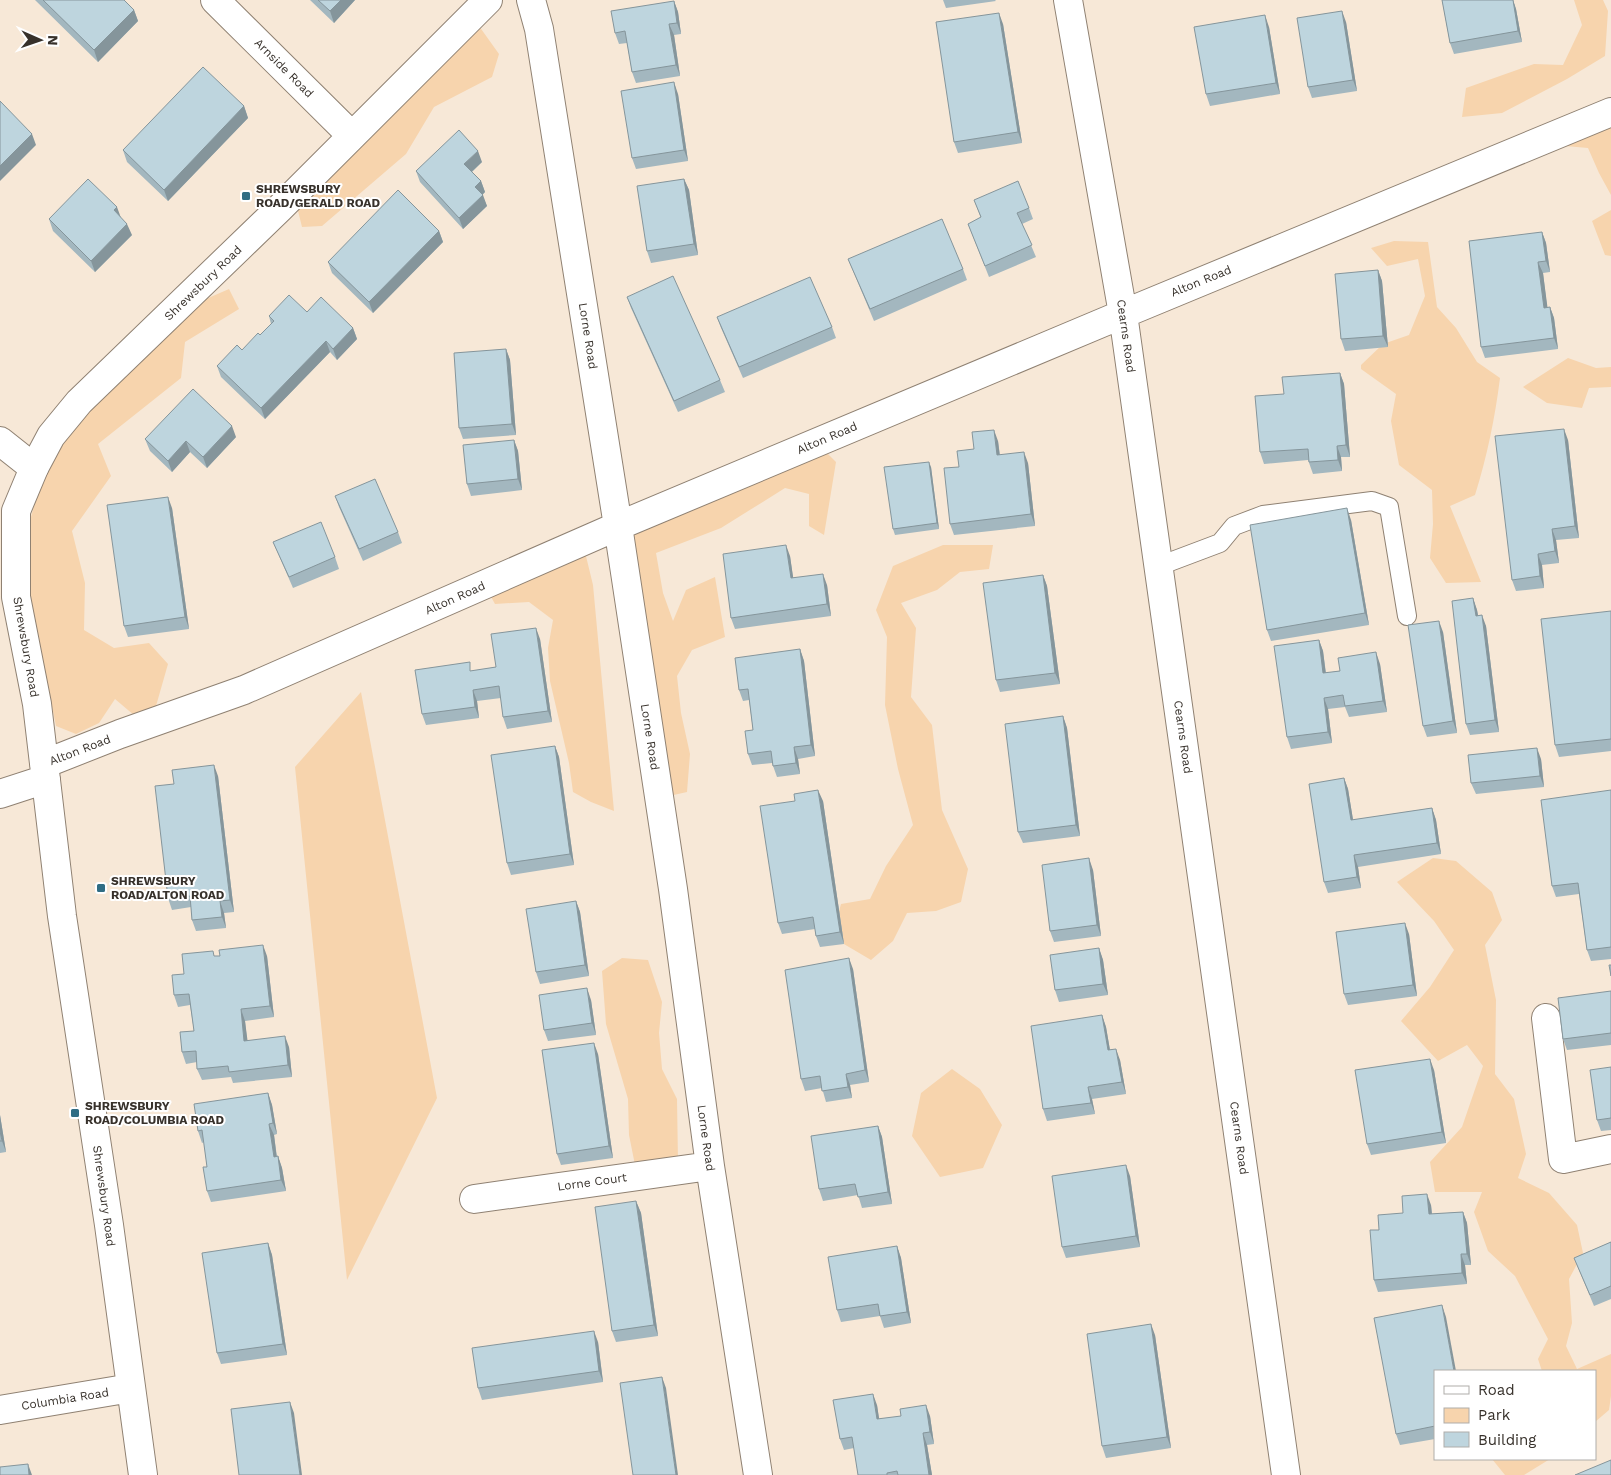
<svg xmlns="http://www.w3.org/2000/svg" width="1611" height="1475" viewBox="0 0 1611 1475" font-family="'Work Sans',sans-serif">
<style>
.green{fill:#f7d4ad}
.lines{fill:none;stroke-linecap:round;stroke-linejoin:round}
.service-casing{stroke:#8f8172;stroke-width:20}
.minor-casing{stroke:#8f8172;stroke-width:30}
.tertiary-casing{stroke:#8f8172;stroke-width:30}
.service{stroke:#fff;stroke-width:18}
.minor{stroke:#fff;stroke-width:28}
.tertiary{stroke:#fff;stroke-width:28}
.wall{fill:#a3b7bf}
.shaded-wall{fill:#85959b}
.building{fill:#bed5de;stroke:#85959b}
.poi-dot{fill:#306d84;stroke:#fff;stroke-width:2}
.labels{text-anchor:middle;stroke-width:4;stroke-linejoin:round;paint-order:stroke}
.street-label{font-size:12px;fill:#37312b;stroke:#fff}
.poi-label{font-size:12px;font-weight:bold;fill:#37312b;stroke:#fff;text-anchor:start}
</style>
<rect width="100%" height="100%" fill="#f7e8d7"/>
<path class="green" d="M1574,0h29l5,11 -3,45 -38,23 -65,34 -40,4 4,-29 68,-24 29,1 19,-40z
M479,26l20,28 -7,23 -58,30 -28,47 -84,72 -20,1 -6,-24z
M1611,125v70l-12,-22 -11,-25 -23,-2v-12z
M1611,210v46l-6,-1 -13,-34z
M1394,241l34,1 9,65 19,21 21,34 23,16c-5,40 -13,79 -25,117l-25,11 31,76 -35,1 -16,-25 3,-34 -1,-34 -33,-25 -8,-44 5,-27 -35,-25v-4l22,-21 26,-9 16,-39 -7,-37 -31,7 -16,-18z
M229,289l10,20 -54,33 -4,36 -83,66 13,32 -39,55 13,52 -1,47 30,18 35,-5 19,21 -12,42 -21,10 -20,-17 -16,24 -23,11 -20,-8 -35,-172 26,-96 104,-135z
M1568,358l28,10 15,-1v20l-22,1 -7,20 -35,-5 -24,-16z
M823,449l13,13 -12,73 -15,-9v-32l-24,-6 -64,40 -65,25 7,40 10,28 13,-31 29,-13 10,60 -33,13 -15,26 4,37 9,41 -3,38 -18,4 -40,-261z
M943,545h50l-4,24 -29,3 -23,18 -36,13 15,25 -5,69 21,28 10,85 26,59 -7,33 -25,9 -29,2 -14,28 -22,19 -39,-23 9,-33 29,-5 16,-33 27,-41 -15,-56 -13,-64 2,-68 -11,-27 17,-44z
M585,552l8,33 21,226 -23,-9 -18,-10 -4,-29 -19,-82 -2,-33 5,-28 -24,-18 -34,2 -6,-11z
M361,692l76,406 -90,182 -52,-513z
M1433,858l23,3 36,31 10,28 -17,25 11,55 -1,74 19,25 12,55 -8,24 31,15 28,32 6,28 -14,26 3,44 -6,23 11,23 34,-15v42l-2,14 -14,12v-51h-53l-4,-12 10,-20 -33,-63 -27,-25 -14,-39 8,-20h-47l-5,-30 32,-35 21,-61 -16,-21 -29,16 -37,-40 29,-34 24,-37 -20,-29 -37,-39z
M622,958l26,2 14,42 -3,31 3,36 15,30 1,63 -43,3 -6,-30 -1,-36 -22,-75 -4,-53z
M952,1069l28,20 22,36 -19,43 -43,9 -28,-41 9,-43z
M1492,1459h58l-26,16h-19z"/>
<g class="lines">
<g class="service-casing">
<path id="service" d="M1159,566l61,-23 14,-17 29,-11 109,-14 17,6 18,109"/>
</g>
<g class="minor-casing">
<path id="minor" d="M215,0l137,136
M531,0l8,29 79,497 55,363 37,277 48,309
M1068,0l55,314 163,1161
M44,764l76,-30 124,-44 374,-164 505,-212 488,-202
M0,794l46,-15
M1546,1018l17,141 48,-10
M474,1199l236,-33
M0,1410l131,-22
M143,1475l-34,-250 -47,-309 -25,-212 -21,-107v-86l18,-43 17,-32 28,-34 201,-194 208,-208"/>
</g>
<g class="tertiary-casing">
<path id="tertiary" d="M0,441l34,27"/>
</g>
<use href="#service" class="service"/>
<use href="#minor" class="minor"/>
<use href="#tertiary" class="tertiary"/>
</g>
<path class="wall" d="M35,0h89l10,10 4,11 -40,41z
M310,0h45l-21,23z
M943,0h52l1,1 -50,7z
M1442,0h71l3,9 6,33 -68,12 -4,-11z
M674,1l4,11 3,22 -7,1 6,41 -44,7 -4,-11 -5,-29 -8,1 -4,-11z
M1346,22l11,69 -45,7 -4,-11z
M1003,24l19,119 -64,10 -4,-11z
M1269,27l11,67 -70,12 -4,-12z
M678,94l10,67 -52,8 -4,-11z
M244,106l4,12 -80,83 -41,-39 -4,-12z
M482,162l-10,10 9,9 4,11 -3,3 5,11 -24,23 -43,-47 -4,-11z
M684,179l5,11 9,65 -47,8 -4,-12z
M974,200l55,8 4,11 -11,5 14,33 -47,20 -21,-53 13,-6z
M49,219l83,16 -37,37 -42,-41z
M439,231l4,11 -70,71 -41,-40 -4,-11z
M1542,232l4,11 4,29 -7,1 4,34h3l4,11 4,31 -73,9 -4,-11z
M848,259l115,10 4,11 -93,41z
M1378,270l4,11 6,66 -43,4 -4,-12z
M627,297l93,83 5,12 -47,20 -47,-104z
M307,312l46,16 4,11 -20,21 -7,-8 -65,67 -44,-42 -4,-11 25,-16 18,-15 11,-11 -2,-8z
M717,317l115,10 4,11 -93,40 -22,-50z
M506,349l4,11 6,75 -53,4 -4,-11z
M1340,373l4,11 6,73h-9l1,14 -29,3 -5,-14 -44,4 -4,-12 24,-58z
M236,437l-29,31 -17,-16 -18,20 -22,-21 -5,-12z
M514,440l4,11 4,39 -51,6 -4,-12z
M1568,440l11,98 -23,2 3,23 -17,2 2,23 -28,3 -4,-11z
M998,441l2,14 28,8 7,63 -81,9 -4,-11 9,-57 15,-18z
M931,467l8,62 -44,6 -2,-6z
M335,496l63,36 4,11 -39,18 -24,-54z
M172,508l17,121 -61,8 -4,-11z
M1351,520l18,105 -98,16 -4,-11z
M273,542l62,15 4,12 -46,19z
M790,556l3,22 34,7 4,31 -96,13 -4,-11z
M1043,575l4,11 13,98 -60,8 -4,-12z
M1473,598l4,12 1,5 8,11 13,106 -29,3 -4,-11z
M1611,611v140l-52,6 -4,-12z
M1443,632l14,101 -30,4 -4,-11z
M540,639l12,83 -45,7 -4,-12 -2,-19 -24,3 2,17 -53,7 -4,-11 51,-43 23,-4z
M1319,640l4,11 3,22 54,-9 7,48 -38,5 -4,-10 -17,2 4,34 -41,6 -4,-12z
M800,649l4,12 11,95 -17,3 2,15 -23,3 -5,-14 -20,2 -4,-11 5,-24 -4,-30 -6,1 -4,-11z
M1063,716l4,12 13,108 -57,7 -5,-11z
M555,746l4,11 15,108 -63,10 -4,-12z
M1541,759l3,28 -68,7 -5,-11z
M218,776l16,136 -10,1 2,15 -30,3 -4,-11 -1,-13 -19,3 -4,-12 6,-114z
M1344,778l4,11 5,31 79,-12 4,12 5,34 -83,13 3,21 -33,5 -4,-11z
M1611,790v169l-20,2 -4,-11 -8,-56 -23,3 -4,-11z
M823,801l21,143 -24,3 -4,-11 -1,-7 -33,5 -4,-11z
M1093,870l8,66 -47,6 -4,-11z
M576,901l4,11 9,64 -49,8 -4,-12z
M1409,934l8,62 -69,9 -4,-11z
M1099,948l4,12 5,35 -49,7 -4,-12z
M215,956h52l7,61 -29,4 2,19 42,7 3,30 -59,6 -2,-6 -29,3 -5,-11v-7l-11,2 -4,-12 12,-21 -4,-26 -12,2 -4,-12 10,-21z
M853,969l16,113 -19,3 2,13 -26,4 -4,-14 -17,3 -4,-12z
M1611,991v54l-44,5 -4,-11z
M591,1000l5,35 -48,6 -4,-11z
M1102,1015l4,12 4,23 10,10 6,34 -34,5 3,15 -48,7 -4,-12z
M598,1054l15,104 -52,7 -4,-11z
M1611,1067v63l-10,1 -4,-11z
M1434,1070l12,73 -75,12 -4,-11z
M268,1093l4,12 5,29 -3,1 3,22 1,-1 4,12 4,23 -75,11 -4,-11v-24l-3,-25 -2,1 -4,-12z
M0,1115l6,37 -6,1z
M878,1126l4,11 10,67 -30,4 -4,-13 -35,6 -4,-12z
M1130,1176l10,71 -74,11 -4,-11z
M636,1201l5,12 17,123 -42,6 -4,-11z
M1431,1205l1,9 31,-2 4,11 4,42h-6l2,19 -89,8 -4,-12 5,-50 24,-17z
M1611,1242v57l-17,7 -20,-48z
M268,1243l4,12 15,100 -66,9 -4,-11z
M897,1246l4,12 10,65 -27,5 -4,-12 -39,6 -4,-12z
M1446,1317l-11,54v68l-35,6 -4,-11z
M1155,1335l16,113 -65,10 -4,-12z
M598,1342l5,40 -121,18 -4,-12z
M877,1405l2,14 51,-3 4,28 -7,1 5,30h-74l-4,-27 -10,2 -4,-11z"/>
<path class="shaded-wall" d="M341,0h14l-21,23 -4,-12z
M1513,0l3,9 6,33 -4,-11z
M674,1l4,11 3,22 -4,-11z
M134,10l4,11 -40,41 -4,-12z
M1342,11l4,11 11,69 -4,-11z
M999,13l4,11 19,119 -4,-11z
M1265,15l4,12 11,67 -4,-11z
M669,24l5,11 6,41 -4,-11z
M674,82l4,12 10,67 -4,-11z
M244,106l4,12 -80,83 -4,-11z
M32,134l4,11 -36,36v-15z
M478,151l4,11 -14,13 -4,-11z
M684,179l5,11 9,65 -4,-11z
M481,181l4,11 -6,6 -4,-11z
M483,195l4,11 -24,23 -4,-11z
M117,207l4,11 -7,-8z
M127,224l5,11 -37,37 -4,-11z
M439,231l4,11 -70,71 -4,-11z
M1542,232l4,11 4,29 -4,-11z
M1538,262l5,11 6,46 -5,-11z
M1378,270l4,11 6,66 -5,-11z
M1550,307l4,11 4,31 -4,-11z
M353,328l4,11 -20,21 -4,-11z
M326,341l4,11 -65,67 -4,-11z
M506,349l4,11 6,75 -4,-11z
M1340,373l4,11 6,73 -4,-12z
M232,426l4,11 -29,31 -4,-11z
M1564,429l4,11 11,98 -4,-12z
M994,430l4,11 3,26 -4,-12z
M514,440l4,11 4,39 -4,-11z
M186,441l4,11 -18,20 -4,-11z
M1337,446l4,11 1,14 -4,-11z
M1024,452l4,11 7,63 -4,-12z
M929,462l2,5 8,62 -2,-6z
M168,497l4,11 17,121 -4,-12z
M1347,508l4,12 18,105 -4,-12z
M1552,529l4,11 3,23 -4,-12z
M786,545l4,11 5,34 -4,-12z
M1538,554l4,11 2,23 -4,-12z
M823,574l4,11 4,31 -4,-12z
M1043,575l4,11 13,98 -5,-11z
M1473,598l4,12 3,17 -4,-11z
M1482,615l4,11 13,106 -4,-12z
M1439,621l4,11 14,101 -4,-12z
M536,628l4,11 12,83 -4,-11z
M1319,640l4,11 4,33 -4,-11z
M800,649l4,12 11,95 -4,-11z
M1376,652l4,12 7,48 -4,-11z
M473,690l4,11 2,17 -4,-11z
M1324,698l4,11 4,34 -4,-11z
M1063,716l4,12 13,108 -4,-11z
M555,746l4,11 15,108 -4,-11z
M794,747l4,12 2,15 -4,-11z
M1537,748l4,11 3,28 -4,-11z
M214,765l4,11 16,136 -4,-12z
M1344,778l4,11 7,43 -4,-12z
M818,790l5,11 21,143 -4,-12z
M1432,808l4,12 5,34 -4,-11z
M1354,855l4,12 3,21 -4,-11z
M1089,858l4,12 8,66 -4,-11z
M220,901l4,12 2,15 -4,-11z
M576,901l4,11 9,64 -4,-11z
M1405,923l4,11 8,62 -4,-11z
M263,945l4,11 7,61 -4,-11z
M1099,948l4,12 5,35 -5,-11z
M849,958l4,11 16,113 -4,-12z
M587,988l4,12 5,35 -4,-12z
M241,1009l4,12 4,31 -5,-11z
M1102,1015l4,12 6,35 -4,-12z
M285,1036l4,11 3,30 -4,-12z
M594,1043l4,11 15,104 -4,-12z
M1116,1049l4,11 6,34 -4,-12z
M1430,1059l4,11 12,73 -4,-11z
M846,1074l4,11 2,13 -4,-11z
M1088,1087l4,12 3,15 -4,-11z
M268,1093l4,12 5,29 -4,-11z
M0,1115l6,37 -4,-11 -2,-10z
M269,1124l5,11 4,33 -4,-11z
M878,1126l4,11 10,67 -4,-12z
M278,1156l4,12 4,23 -5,-11z
M1126,1165l4,11 10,71 -4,-11z
M1427,1194l4,11 2,21 -4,-12z
M636,1201l5,12 17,123 -4,-11z
M1463,1212l4,11 4,42 -4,-11z
M268,1243l4,12 15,100 -4,-11z
M897,1246l4,12 10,65 -4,-11z
M1461,1254l4,11 2,19 -5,-11z
M1442,1305l4,12 10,54h-2z
M1151,1324l4,11 16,113 -4,-11z
M594,1331l4,11 5,40 -4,-11z
M662,1377l4,11 12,87h-2z
M873,1394l4,11 4,26 -4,-12z
M290,1402l4,11 8,62h-2z
M926,1405l4,11 4,28 -4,-12z
M923,1433l4,12 5,30h-3z
M28,1464l4,11h-3z"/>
<path class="building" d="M43,0h81l10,10 -40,40z
M318,0h23l-11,11z
M1442,0h71l5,31 -68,12z
M674,1l3,22 -8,1 7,41 -44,7 -7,-41 -10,2 -4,-22z
M1342,11l11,69 -45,7 -11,-69z
M999,13l19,119 -64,10 -18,-120z
M1265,15l11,68 -70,11 -12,-67z
M203,67l41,39 -80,84 -41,-40z
M674,82l10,68 -52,8 -11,-67z
M0,101l32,33 -32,32z
M459,130l19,21 -14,13 17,17 -6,6 8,8 -24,23 -43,-47z
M88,179l29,28 -3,3 13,14 -36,37 -42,-42z
M684,179l10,65 -47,7 -10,-65z
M1018,181l11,27 -12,5 15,32 -47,21 -17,-42 13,-7 -7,-17z
M398,190l41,41 -70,71 -41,-40z
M942,219l21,50 -93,40 -22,-50z
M1542,232l4,29 -8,1 6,46 6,-1 4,31 -73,9 -12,-106z
M1378,270l5,66 -42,3 -6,-65z
M673,276l47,104 -46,21 -47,-104z
M810,277l22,50 -93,40 -22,-50z
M289,295l18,17 14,-15 32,31 -20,21 -7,-8 -65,67 -44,-42 20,-21 5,5 16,-17 2,2 14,-14 -5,-5z
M506,349l6,75 -53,4 -5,-75z
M1340,373l6,72 -9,1 1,14 -29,2 -1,-13 -48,3 -5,-56 29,-2 -2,-17z
M193,389l39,37 -29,31 -17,-16 -18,20 -23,-22z
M1564,429l11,97 -23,3 3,22 -17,3 2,22 -28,4 -17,-144z
M994,430l3,25 27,-3 7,62 -81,10 -6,-56 15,-1 -2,-16 17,-2 -2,-17z
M514,440l4,39 -51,5 -4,-39z
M929,462l8,61 -44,6 -9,-62z
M375,479l23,53 -39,17 -24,-53z
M168,497l17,120 -61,9 -17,-121z
M1347,508l18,105 -98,17 -17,-105z
M321,522l14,35 -46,20 -16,-35z
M786,545l5,33 32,-4 4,30 -96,14 -8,-64z
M1043,575l12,98 -59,7 -13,-97z
M1473,598l3,18 6,-1 13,105 -29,4 -14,-123z
M1611,611v128l-56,6 -14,-126z
M1439,621l14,100 -30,5 -15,-101z
M536,628l12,83 -45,6 -4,-31 -26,4 2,17 -53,7 -7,-44 55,-8v9l26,-4 -5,-33z
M1319,640l4,33 17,-2 -2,-13 38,-6 7,49 -38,5 -2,-11 -19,3 4,34 -41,5 -13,-91z
M800,649l11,96 -17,2 2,16 -23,3 -2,-15 -23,3 -3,-23 8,-1 -5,-41 -9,1 -4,-32z
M1063,716l13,109 -58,7 -13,-108z
M555,746l15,108 -63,9 -16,-108z
M1537,748l3,28 -69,7 -3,-28z
M214,765l16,135 -10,1 2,16 -30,3 -2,-24 -22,2 -13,-112 19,-2 -2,-14z
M1344,778l7,42 81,-12 5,35 -83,12 3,22 -33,5 -15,-98z
M818,790l22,142 -24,4 -3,-19 -35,6 -18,-117 35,-5 -1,-7z
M1611,790v157l-24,3 -9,-67 -26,3 -11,-86z
M1089,858l8,67 -47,6 -8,-66z
M576,901l9,64 -49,7 -10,-63z
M1405,923l8,62 -69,9 -8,-62z
M263,945l7,61 -29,3 3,32 41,-5 3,29 -59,7 -1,-6 -31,3 -1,-18 -14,1 -2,-20 14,-1 -5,-37 -15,1 -2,-20 12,-1 -2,-20 31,-3 1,5h6l-1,-6z
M1099,948l4,36 -48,6 -5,-35z
M849,958l16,112 -19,4 2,13 -26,4 -2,-15 -19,3 -16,-109z
M1609,965h2v11z
M587,988l5,35 -48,7 -5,-35z
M1611,991v42l-48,6 -5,-41z
M1102,1015l6,35 8,-1 6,33 -34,5 3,16 -48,6 -12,-83z
M594,1043l15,103 -52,8 -15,-104z
M1430,1059l12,73 -75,12 -12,-74z
M1611,1067v51l-14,2 -7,-50z
M268,1093l5,30 -4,1 5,33 4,-1 3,24 -74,11 -4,-24h4l-5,-37 -4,1 -4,-27z
M878,1126l10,66 -30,5 -3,-13 -36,5 -8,-53z
M0,1131l2,10h-2z
M1126,1165l10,71 -74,11 -10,-71z
M1427,1194l2,20 34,-2 4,42h-6l1,19 -88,7 -4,-50h9l-1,-15 25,-2 -1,-17z
M636,1201l18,124 -42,6 -17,-124z
M1611,1242v44l-21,9 -16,-37z
M268,1243l15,101 -66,9 -15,-100z
M897,1246l10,66 -27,4 -2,-12 -41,6 -9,-53z
M1442,1305l12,66h-19v55l-39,8 -22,-116z
M1151,1324l16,113 -65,9 -15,-112z
M594,1331l5,40 -121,17 -6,-40z
M662,1377l14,98h-43l-13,-92z
M873,1394l4,25 24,-3 -1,-7 26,-4 4,27 -7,1 6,42h-31l-1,-4 -10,2v2h-29l-6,-38 -12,2 -7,-39z
M290,1402l10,73h-61l-8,-66z
M1611,1460v15h-36z
M28,1464l1,11h-29v-8z"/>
<g class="poi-dot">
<rect x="241" y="191" width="10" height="10" rx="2.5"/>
<rect x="96" y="883" width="10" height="10" rx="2.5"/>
<rect x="70" y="1108" width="10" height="10" rx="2.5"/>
</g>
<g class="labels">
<g class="street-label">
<text transform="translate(284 68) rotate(45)" y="4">Arnside Road</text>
<text transform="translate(1201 281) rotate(-22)" y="4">Alton Road</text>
<text transform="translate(203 283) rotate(-44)" y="4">Shrewsbury Road</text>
<text transform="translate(588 336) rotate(81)" y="4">Lorne Road</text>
<text transform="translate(1126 336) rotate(82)" y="4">Cearns Road</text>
<text transform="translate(827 438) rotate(-23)" y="4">Alton Road</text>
<text transform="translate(455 598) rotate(-24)" y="4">Alton Road</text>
<text transform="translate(26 647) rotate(80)" y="4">Shrewsbury Road</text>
<text transform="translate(650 737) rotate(81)" y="4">Lorne Road</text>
<text transform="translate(1183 737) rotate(82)" y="4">Cearns Road</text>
<text transform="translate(80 750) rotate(-21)" y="4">Alton Road</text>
<text transform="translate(706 1138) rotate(82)" y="4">Lorne Road</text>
<text transform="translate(1239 1138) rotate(82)" y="4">Cearns Road</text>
<text transform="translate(592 1182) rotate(-8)" y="4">Lorne Court</text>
<text transform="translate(104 1196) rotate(82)" y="4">Shrewsbury Road</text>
<text transform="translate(65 1399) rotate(-9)" y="4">Columbia Road</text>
</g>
<g class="poi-label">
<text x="256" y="193">SHREWSBURY<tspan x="256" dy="14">ROAD/GERALD ROAD</tspan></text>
<text x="111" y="885">SHREWSBURY<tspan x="111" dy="14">ROAD/ALTON ROAD</tspan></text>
<text x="85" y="1110">SHREWSBURY<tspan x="85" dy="14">ROAD/COLUMBIA ROAD</tspan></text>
</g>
</g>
<rect x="1434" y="1370" width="162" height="90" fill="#ffffff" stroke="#afadaa"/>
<rect x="1444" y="1386" width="25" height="8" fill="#ffffff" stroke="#afadaa"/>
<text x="1478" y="1395" font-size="15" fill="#37312b">Road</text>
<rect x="1444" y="1408" width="25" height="15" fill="#f7d4ad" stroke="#afadaa"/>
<text x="1478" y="1420" font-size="15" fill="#37312b">Park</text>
<rect x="1444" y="1432" width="25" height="15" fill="#bed5de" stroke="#afadaa"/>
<text x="1478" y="1445" font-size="15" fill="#37312b">Building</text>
<g transform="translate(40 40) rotate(92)" stroke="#ffffff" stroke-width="4" paint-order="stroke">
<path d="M0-4L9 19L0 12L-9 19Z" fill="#37312b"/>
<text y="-8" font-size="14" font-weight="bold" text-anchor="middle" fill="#37312b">N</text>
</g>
</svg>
